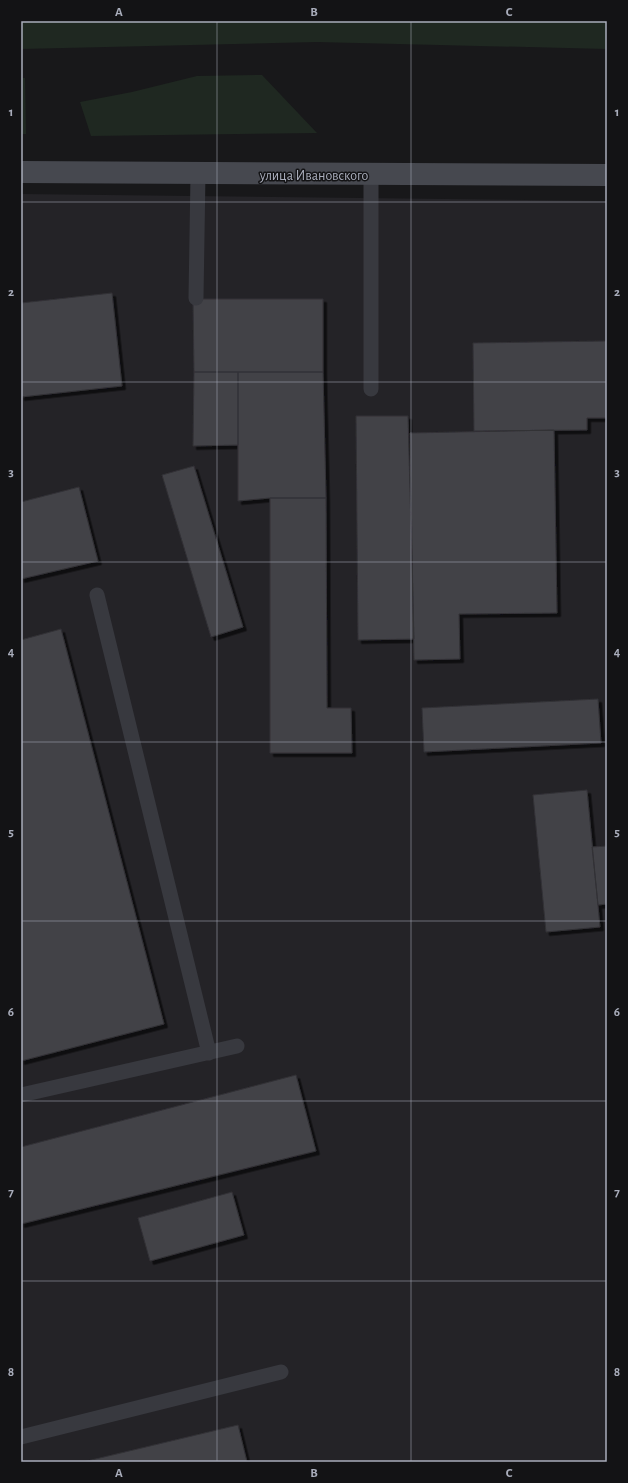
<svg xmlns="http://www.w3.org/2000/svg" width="628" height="1483" viewBox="0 0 628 1483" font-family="'Alegreya Sans',sans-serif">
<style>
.built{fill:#242327}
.green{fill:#1f2821}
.building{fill:#424247;stroke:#323136;filter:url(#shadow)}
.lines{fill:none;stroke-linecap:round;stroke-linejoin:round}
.lane{stroke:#38393f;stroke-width:15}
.secondary{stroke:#46484f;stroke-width:22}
.grid{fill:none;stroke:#a9adbb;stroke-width:1;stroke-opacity:0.55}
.labels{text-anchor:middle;stroke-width:3;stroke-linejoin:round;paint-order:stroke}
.street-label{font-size:14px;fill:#a9adbb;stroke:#131315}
.neatline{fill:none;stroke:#a9adbb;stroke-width:1.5}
.grid-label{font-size:13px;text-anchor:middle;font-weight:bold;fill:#a9adbb}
</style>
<defs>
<filter id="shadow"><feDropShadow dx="3.5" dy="3.5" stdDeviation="0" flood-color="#0009"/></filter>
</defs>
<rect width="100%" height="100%" fill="#18181a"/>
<path class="built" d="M21,194l586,7v1261h-586z"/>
<path class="green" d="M21,21h586v28l-290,-7 -296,7z
M262,75l55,58 -226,3 -11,-34 52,-10 65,-16z
M21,78h4l1,56h-5z"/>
<path class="building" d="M112,293l10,93 -101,11v-94z
M193,299h130v73h-129z
M607,341v77h-20v12l-113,1 -1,-88z
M194,372h44v73l-45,1z
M238,372h85l3,126h-56l-32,3z
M356,416h52l6,223 -56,1z
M554,430l3,183 -98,1 1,45 -46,1 -4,-227z
M194,466l49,161 -32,10 -49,-162z
M79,487l19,74 -77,18v-77z
M270,498h56l1,210h24l1,45h-82z
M61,629l103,395 -143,37v-421z
M598,699l3,44 -177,9 -2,-44z
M587,790l13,137 -54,5 -13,-137z
M607,846v58l-9,1 -6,-58z
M296,1075l20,76 -295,73v-77z
M232,1192l12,43 -94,26 -12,-43z
M238,1425l9,37h-164z"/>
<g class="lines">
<path class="lane" d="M371,175v214
M196,298l2,-124
M97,595l112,458
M21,1095l216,-49
M21,1437l260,-65"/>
<path class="secondary" d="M21,172l586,3"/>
</g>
<path class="grid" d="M217,21v1441M411,21v1441M21,202h586M21,382h586M21,562h586M21,742h586M21,921h586M21,1101h586M21,1281h586"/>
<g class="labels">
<g class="street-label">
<text x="314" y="180">улица Ивановского</text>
</g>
</g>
<rect width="628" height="1483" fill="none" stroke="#131315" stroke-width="44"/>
<rect x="22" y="22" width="584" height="1439" class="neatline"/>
<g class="grid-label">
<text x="119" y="16">A</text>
<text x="314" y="16">B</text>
<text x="509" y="16">C</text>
<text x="11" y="116">1</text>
<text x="617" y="116">1</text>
<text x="11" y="296">2</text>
<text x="617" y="296">2</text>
<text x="11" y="476">3</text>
<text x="617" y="476">3</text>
<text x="11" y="656">4</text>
<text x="617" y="656">4</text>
<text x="11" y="836">5</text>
<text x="617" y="836">5</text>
<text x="11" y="1016">6</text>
<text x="617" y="1016">6</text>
<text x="11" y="1196">7</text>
<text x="617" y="1196">7</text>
<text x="11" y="1376">8</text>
<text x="617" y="1376">8</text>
<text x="119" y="1477">A</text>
<text x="314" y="1477">B</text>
<text x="509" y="1477">C</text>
</g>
</svg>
